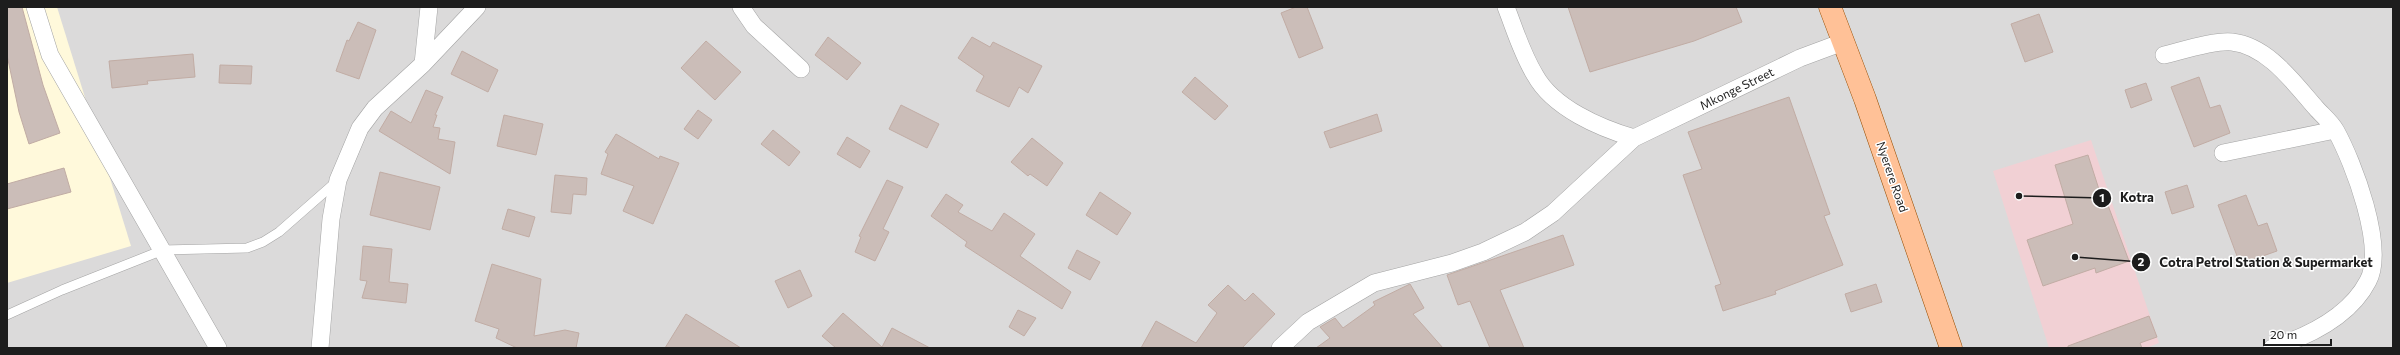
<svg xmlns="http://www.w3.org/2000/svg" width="2400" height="355" viewBox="0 0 2400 355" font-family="Commissioner,sans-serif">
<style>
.residential{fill:#dbdada}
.commercial{fill:#f1d0d4}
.education{fill:#fff9db}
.building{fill:#cbbdb8;stroke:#c1aca4}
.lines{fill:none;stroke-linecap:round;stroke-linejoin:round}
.service-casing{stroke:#a4a4a4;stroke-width:10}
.minor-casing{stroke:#a4a4a4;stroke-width:18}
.primary-casing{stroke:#964c00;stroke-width:23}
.service{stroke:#fff;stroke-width:9}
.minor{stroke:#fff;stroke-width:17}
.primary{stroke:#ffc197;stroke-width:22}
.labels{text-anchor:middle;stroke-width:3;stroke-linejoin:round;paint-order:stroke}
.street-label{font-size:12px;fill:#1d1d1d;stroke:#fff}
.leader{fill:none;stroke:#1d1d1d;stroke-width:1.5}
.callout-dot{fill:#1d1d1d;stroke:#fff;stroke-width:1.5}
.mark-label{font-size:12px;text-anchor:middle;font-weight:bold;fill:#fff}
.callout-label{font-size:13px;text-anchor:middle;font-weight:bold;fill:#1d1d1d;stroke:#fff;stroke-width:3;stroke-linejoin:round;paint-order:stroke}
</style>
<rect width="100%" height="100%" fill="#efe8e2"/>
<path class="residential" d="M7,7h2386v341h-2386z"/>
<path class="commercial" d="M2091,140l68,203 -13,5h-97l-56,-177z"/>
<path class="education" d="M7,7h50l74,239 -124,37z"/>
<path class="building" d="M7,7h15l21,78 17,48 -31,11 -10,-32 -12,-57z
M1296,7h11l16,41 -24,10 -18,-45z
M1568,7h168l6,15 -48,19 -104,31z
M2039,14l14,38 -28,10 -14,-38z
M358,22l18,8 -17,49 -23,-8 11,-31 2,1z
M828,37l33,26 -14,17 -32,-25z
M972,37l18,10 3,-5 49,24 -14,27 -9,-6 -10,20 -33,-16 8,-15 -26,-18z
M706,41l35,31 -26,28 -34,-32z
M462,51l36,19 -10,22 -37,-18z
M193,54l2,23 -48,4 1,3 -36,4 -3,-27z
M220,65l32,1 -1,18 -32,-1z
M1195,77l33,29 -13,14 -33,-28z
M2199,77l11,31 10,-3 10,28 -36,14 -23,-60z
M2146,83l6,17 -21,8 -6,-18z
M426,90l17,7 -8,18h2l-4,12 7,1 -2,11 17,3 -5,32 -71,-43 12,-20 20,12z
M1789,97l41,117 -6,2 19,49 -68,26 1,3 -53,17 -8,-25 6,-2 -38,-109 19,-6 -14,-37z
M901,105l38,19 -12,24 -38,-19z
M698,110l14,10 -14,19 -14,-10z
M1377,114l5,17 -52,17 -6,-16z
M504,115l39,9 -7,31 -39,-9z
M773,130l27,22 -11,14 -28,-22z
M616,134l43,25 1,-3 19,7 -26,61 -30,-13 11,-25 -33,-12 7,-20 -3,-2z
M847,137l23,14 -10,17 -23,-14z
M1032,138l31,25 -16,23 -17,-12 -2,2 -17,-14z
M2088,155l15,47 3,-2 23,61 -33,12 -1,-5 -52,18 -16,-46 46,-16 -18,-59z
M64,168l7,24 -64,17v-25z
M380,172l60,15 -10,43 -60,-15z
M555,175l32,3 -1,17 -13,-1 -2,20 -20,-2z
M887,180l16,7 -20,42 6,3 -14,29 -20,-9 6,-15 -2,-1z
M2187,185l7,22 -22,7 -7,-22z
M1100,192l31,21 -14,22 -31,-20z
M946,194l17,11 -5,7 34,19 12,-18 31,21 -15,22 51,36 -9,17 -97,-63 2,-4 -36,-26z
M2246,195l12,31 9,-3 10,28 -37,13 -22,-59z
M508,209l27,8 -6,20 -27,-8z
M1563,235l11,30 -74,25 24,58h-34l-20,-47 -12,4 -11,-30z
M363,246l29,3 -3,33 19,2 -2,19 -44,-5 5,-17 -7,-1z
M1077,250l23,12 -10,18 -22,-12z
M492,264l49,15 -7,57 31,-6 14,3 -3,15h-59l-21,-10 3,-9 -24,-8z
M800,270l12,26 -24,12 -13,-27z
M1410,284l14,24 -11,6 30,34h-127l14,-10 -10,-11 15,-9 8,10 32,-23 -2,-3z
M1876,284l6,18 -31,10 -6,-18z
M1228,285l17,16 8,-8 22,21 -33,34h-101l15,-27 40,22 21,-30 -9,-8z
M1018,310l18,8 -12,18 -15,-9z
M843,313l39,34 10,-19 38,20h-94l-14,-12z
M686,314l55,34h-76z
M2149,316l8,21 -17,6 2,5h-74v-2z"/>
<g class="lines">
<g class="service-casing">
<path id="service" d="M7,315l55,-25 101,-40 84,-2 16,-6 16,-10 57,-50"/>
</g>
<g class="minor-casing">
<path id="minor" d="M35,7l15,48 168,293
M741,7l13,19 47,43
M1506,7c9,23 16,47 29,68 18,33 65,53 99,63
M2164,55c17,-4 51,-15 68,-13 36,4 62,41 84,66 6,7 15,14 20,23 17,31 50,116 32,150 -18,35 -59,55 -96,67
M423,64l6,-57
M2223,153l112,-23
M320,348l11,-129 7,-39 22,-52 15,-20 48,-44 54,-57
M1280,348l28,-26 66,-39 78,-20 31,-11 42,-20 28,-19 81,-75 166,-80 43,-16"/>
</g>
<g class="primary-casing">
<path id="primary" d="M1830,7l35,92 86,249"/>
</g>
<use href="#service" class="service"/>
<use href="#minor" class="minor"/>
<use href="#primary" class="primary"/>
</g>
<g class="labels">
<g class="street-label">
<text transform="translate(1737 89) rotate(-26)" y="4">Mkonge Street</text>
<text transform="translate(1892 177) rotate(71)" y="4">Nyerere Road</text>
</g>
</g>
<path class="leader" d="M2019 196L2102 198M2075 257L2141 262"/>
<g class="callout-dot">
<circle cx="2019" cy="196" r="4"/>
<circle cx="2075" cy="257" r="4"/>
<circle cx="2102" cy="198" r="10"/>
<circle cx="2141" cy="262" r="10"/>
</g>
<g class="mark-label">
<text x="2102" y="202">1</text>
<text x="2141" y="266">2</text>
</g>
<g class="callout-label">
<text x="2137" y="202">Kotra</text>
<text x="2266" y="267">Cotra Petrol Station &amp; Supermarket</text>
</g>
<rect width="2400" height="355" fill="none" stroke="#1d1d1d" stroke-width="16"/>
<path d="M2264 339v6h67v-6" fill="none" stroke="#1d1d1d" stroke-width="2"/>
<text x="2270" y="339" font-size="12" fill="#1d1d1d" stroke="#ffffff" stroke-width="3" paint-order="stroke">20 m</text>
</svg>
